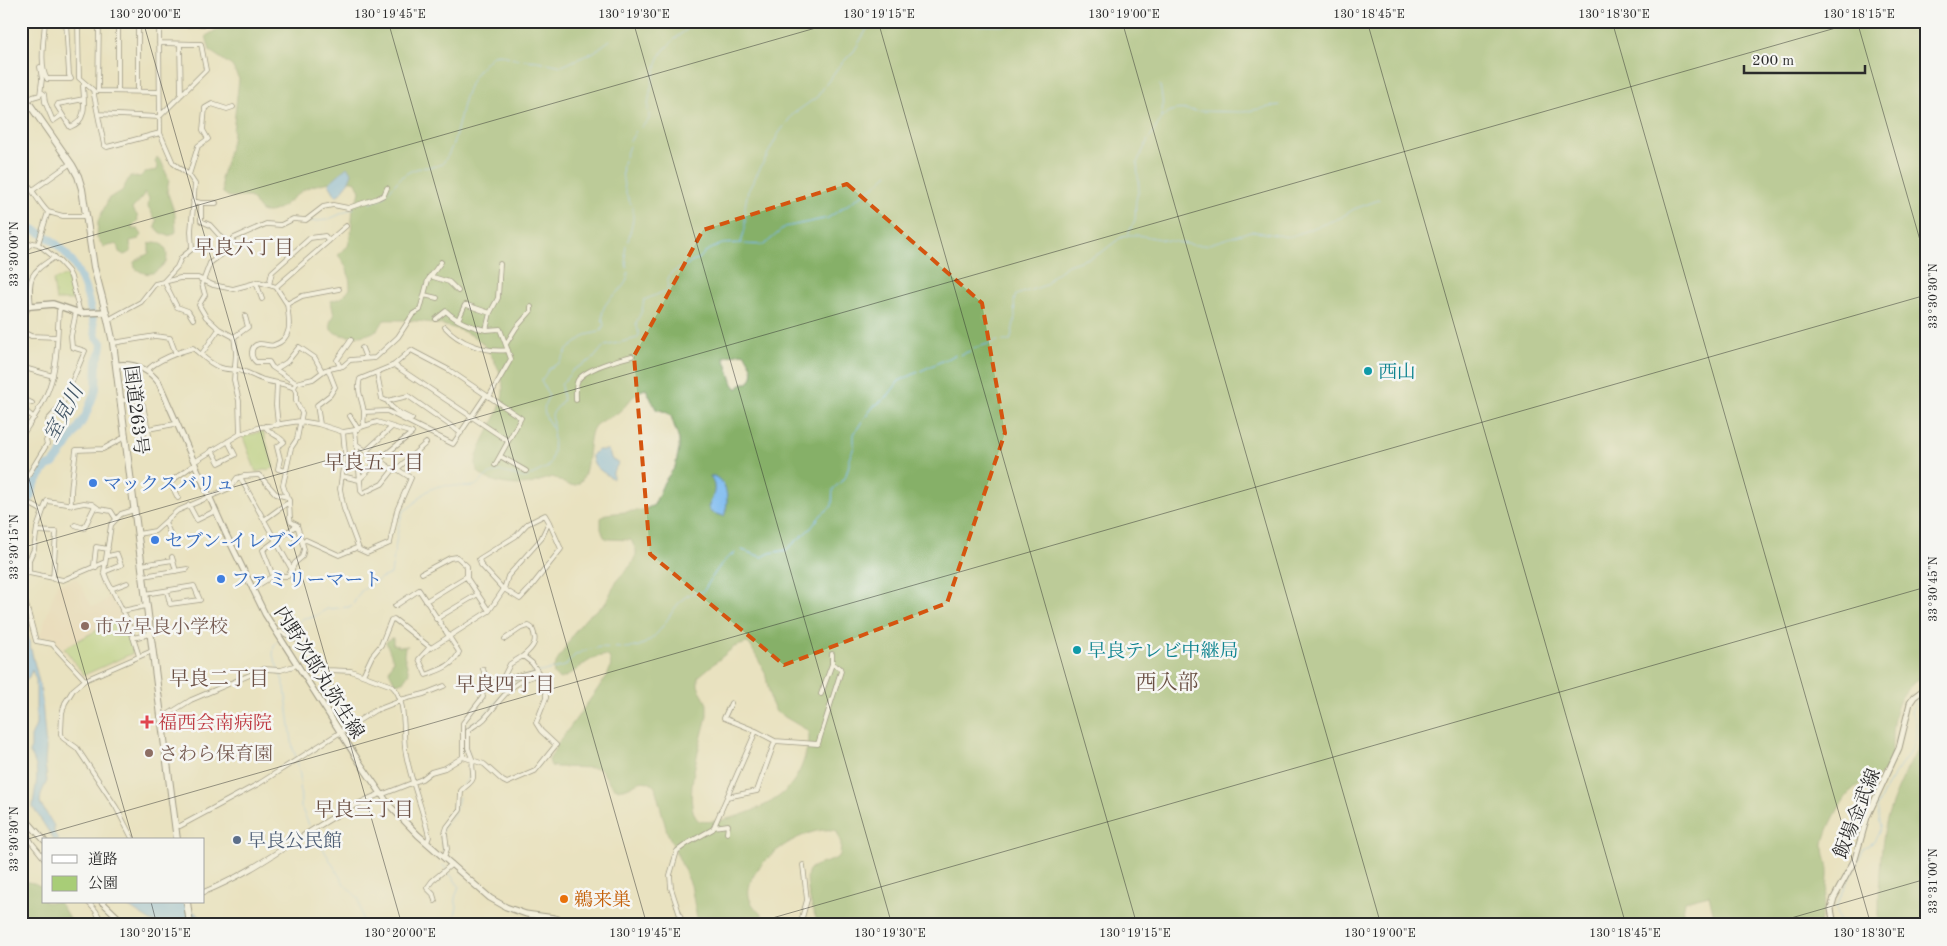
<svg xmlns="http://www.w3.org/2000/svg" width="1947" height="946" viewBox="0 0 1947 946" font-family="'Old Standard TT','Noto Serif JP',serif">
<style>
.built{fill:#ead8ba}
.green{fill:#a8cd77;stroke:#6a7c51}
.forest{fill:#86b068;stroke:#586e4a;fill-rule:evenodd}
.water{fill:#7cbaf0;stroke:#54728e}
.lines{fill:none;stroke-linecap:round;stroke-linejoin:round}
.stream{stroke:#7cbaf0;stroke-width:1}
.river{stroke:#7cbaf0;stroke-width:8}
.minor-casing{stroke:#484641;stroke-width:5.5}
.tertiary-casing{stroke:#484641;stroke-width:6}
.secondary-casing{stroke:#484641;stroke-width:7}
.primary-casing{stroke:#484641;stroke-width:8}
.trunk-casing{stroke:#484641;stroke-width:8}
.minor{stroke:#fff;stroke-width:4}
.tertiary{stroke:#fff;stroke-width:4.5}
.secondary{stroke:#fff;stroke-width:5}
.primary{stroke:#fff;stroke-width:5.5}
.trunk{stroke:#fff;stroke-width:6}
.marked{fill:none;stroke:#d5540f;stroke-width:4;stroke-dasharray:10 6;stroke-linejoin:round}
.ticks{fill:none;stroke:#2b2b2b;stroke-width:1;stroke-opacity:0.45}
.culture-dot{fill:#0f9aa8;stroke:#f6f6f2;stroke-width:2}
.shop-dot{fill:#3f7fe0;stroke:#f6f6f2;stroke-width:2}
.education-dot{fill:#8d6e63;stroke:#f6f6f2;stroke-width:2}
.health-dot{fill:#e0444e;stroke:#f6f6f2;stroke-width:2}
.service-dot{fill:#5c6f8a;stroke:#f6f6f2;stroke-width:2}
.food-dot{fill:#e8710a;stroke:#f6f6f2;stroke-width:2}
.labels{text-anchor:middle;stroke-width:5;stroke-linejoin:round;paint-order:stroke}
.culture-label{font-size:19px;fill:#0d838f;stroke:#f6f6f2;text-anchor:start}
.street-label{font-size:19px;fill:#2b2b2b;stroke:#f6f6f2}
.shop-label{font-size:19px;fill:#366cbe;stroke:#f6f6f2;text-anchor:start}
.education-label{font-size:19px;fill:#785e54;stroke:#f6f6f2;text-anchor:start}
.health-label{font-size:19px;fill:#be3a42;stroke:#f6f6f2;text-anchor:start}
.service-label{font-size:19px;fill:#4e5e75;stroke:#f6f6f2;text-anchor:start}
.food-label{font-size:19px;fill:#c56008;stroke:#f6f6f2;text-anchor:start}
.neighbourhood-label{font-size:20px;fill:#694e42;stroke:#f6f6f2}
.water-label{font-size:20px;font-style:italic;fill:#435666;stroke:#f6f6f2}
.quarter-label{font-size:21px;fill:#694e42;stroke:#f6f6f2}
.neatline{fill:none;stroke:#2b2b2b;stroke-width:2}
.ticks-label{font-size:12px;text-anchor:middle;fill:#2b2b2b}
</style>
<rect width="100%" height="100%" fill="#f6f6f2"/>
<filter id="ink" filterUnits="userSpaceOnUse"><feTurbulence type="fractalNoise" baseFrequency=".02" numOctaves="2"/><feDisplacementMap in="SourceGraphic" scale="10" xChannelSelector="R" yChannelSelector="G"/><feConvolveMatrix kernelMatrix="1 2 1 2 8 2 1 2 1" color-interpolation-filters="sRGB"/></filter>
<filter id="wash" filterUnits="userSpaceOnUse"><feTurbulence type="fractalNoise" baseFrequency=".0096" numOctaves="4" result="noise"/><feDisplacementMap in="SourceGraphic" scale="20" xChannelSelector="R" yChannelSelector="G"/><feGaussianBlur stdDeviation="1.12" result="paint"/><feColorMatrix in="noise" values="0 0 0 0 0 0 0 0 0 0 0 0 0 0 0 0 0 1.4 0 .05"/><feComposite in="paint" operator="in"/></filter>
<g filter="url(#wash)">
<rect width="100%" height="100%" fill="#e9e2c0"/>
<path class="built" d="M76,578l16,28 8,-2 11,-9 14,26 10,28 -1,6 -50,22 -25,-31 -6,-4 -14,-4 19,-56 6,1z"/>
<path class="green" d="M67,275l6,25h-17l-3,-20z
M263,431l11,37 -18,4 -13,-35z
M116,620l4,7 4,-1 9,27 -49,22 -20,-27z"/>
<path class="forest" d="M236,21h1690v653c-26,16 -33,34 -34,63 0,10 0,21 -5,30 -7,13 -27,14 -37,25 -9,10 -26,41 -26,54 0,10 5,20 4,30 0,16 -6,33 -8,49h-104l-7,-30 -24,6 -4,24h-861c-7,-8 -19,-51 -9,-57 9,-6 22,-5 29,-13l1,-11 -4,-13c-29,-9 -93,33 -88,65 2,12 15,18 20,29h-71l-7,-40 -24,-53 -12,-45c-15,-15 -23,5 -38,2 -8,-2 -12,-16 -18,-21l-42,-1 -6,-1 -2,-6 8,-15 50,-69c3,-7 6,-13 1,-20 -18,-3 -31,18 -48,23l-6,-4 -1,-7 22,-37 13,-15 17,-12 12,-24 14,-15 5,-10v-5l-5,-10 -23,-1 -4,-2 -3,-8v-11l5,-4 37,-4 11,-5 10,-23 11,-15 4,-17v-10l-8,-24 -5,-4 -10,-3 -10,-20c-12,2 -17,15 -26,22 -7,7 -20,8 -26,16 -9,12 -1,64 -25,58 -6,-1 -11,-7 -17,-8 -7,2 -15,5 -22,7 -13,3 -52,-1 -54,-18 -2,-16 21,-46 25,-63 4,-13 2,-26 -4,-37 -5,-9 -10,-19 -17,-25 -22,-18 -69,-22 -96,-21 -2,3 -4,8 -7,10 -12,8 -35,9 -46,0l-1,-8 4,-6 -3,-15 10,-3 9,-9c0,-13 -3,-24 -12,-34l10,-9 3,-12 2,-28 6,-10 1,-5 -4,-9c-9,-4 -42,2 -51,7 -14,8 -27,28 -44,22l-11,-14h-21l-6,-4 -2,-14 11,-39 7,-61 -7,-13 -22,-15 -4,-15 10,-6 16,-4zM741,353l4,1c6,10 12,19 3,29h-6l-5,6 -4,-5 -9,-27zM747,643l3,2 15,27 6,30 5,10 31,18c4,7 1,14 -1,22 -3,13 -9,27 -19,37 -15,18 -65,36 -88,32 -19,-16 3,-82 8,-105v-12l-9,-18v-9l36,-30z
M157,157l5,6 7,17 -2,11 8,23 1,18c-5,6 -13,3 -18,-1l-3,-5 2,-6 -4,-3 -2,-6 -3,-4 1,-9 -5,-6 -1,5 -11,12 5,6 1,5 -7,9h7l4,6 -3,4 -9,2 1,11 -7,3 -5,-3 -2,-8 -13,3 -7,-9 1,-17 11,-23 13,-7 8,-15 10,1 5,-5 12,-2 1,-3 -3,-5z
M154,242c11,0 15,10 12,20 -11,12 -18,16 -31,6l-1,-6 15,-9v-9z
M391,638h2v6l7,3 8,-1 -3,1 -1,8 5,18 -6,9 -8,1 -6,-12 4,-11 -7,-18z
M1926,733v192h-47c0,-31 0,-62 5,-93 6,-34 26,-68 42,-99z
M21,881l13,2 10,5v14h15l15,23h-53z"/>
<path class="water" d="M347,167l5,6c-3,9 -8,19 -16,23l-7,-12 1,-2z
M598,450h10l4,10 5,2 1,2 -5,8v7c-8,-6 -22,-12 -21,-24z
M710,476h4c15,8 15,26 10,40l-12,-3 -4,-6c5,-9 10,-20 2,-31z
M21,620l6,13 14,57 5,59 -1,14 2,18 -6,13 -1,9 14,23v7l5,7h-5l-21,-33c1,-19 10,-37 -4,-55l2,-4v-11l5,-12v-45l-4,-10 -3,7 -5,4 -3,-22z
M121,902h61l28,23h-53z"/>
<g class="lines">
<path class="stream" d="M956,21h2
M963,21l14,4 29,1
M1160,85l3,20 -2,14
M648,111c-1,-9 8,-49 13,-57 7,-10 26,-27 36,-30
M1199,111l44,1 37,-7
M641,127l8,-7v-7
M1150,137c16,-24 15,-31 46,-26
M630,141l6,-10
M625,157l4,-11
M624,160c-4,12 0,33 7,44
M443,163c15,-18 16,-53 25,-74 5,-14 15,-24 25,-34l7,-1 15,5 23,2 24,5 32,-14 16,-12
M370,203c22,-6 22,-22 39,-31 12,-7 24,-3 33,-8
M306,222l21,-2 27,-12
M1128,234l7,-14 1,-20 3,-11 -2,-26 11,-23
M628,241l5,-21v-13
M741,243l4,-14v-23l3,-15 31,-58 14,-19 24,-17 22,-31 15,-15 13,-22 15,-8
M745,244l19,1 21,-18 43,-9 47,-32 13,-12
M626,245l-1,8 2,15
M601,331l3,-6c-10,-28 25,-30 24,-53
M1002,341h8l1,-3 4,-21 -1,-16 2,-6 30,-10 5,-8 17,-12 24,-8 10,-5 18,-14 8,-3h10l55,10h13l45,-14 38,6 51,-19 14,-9 25,-9
M605,346l33,-8 1,-4 -3,-11 6,-12 2,-11 24,-10 -1,-9 4,-8 29,-15 5,-6 6,-3 11,-5 20,-1
M974,348l24,-7
M960,355l10,-4
M553,429c-8,-12 -13,-19 -4,-33l-8,-15 8,-12 11,-7 7,-12 19,-15 13,-3
M742,550l20,7 8,-4 16,-3 25,-22 10,-13 11,-9 1,-17 12,-11 4,-13v-6l5,-12v-13l9,-14 10,-13 14,-10 12,-16 56,-26
M286,631l18,-13 9,-1 14,-8 22,-2 4,-3 8,-13 20,-13 10,-4 8,-50 4,-13c12,-5 17,-17 28,-22 14,-7 29,-1 44,-3l13,-11 11,-4 26,7 23,-11c9,-14 5,-37 4,-53l11,-14 -2,-15 12,-15 20,-11 10,-12
M277,642l-3,3 -1,11 5,12
M624,648c46,2 43,-59 79,-56 8,-12 18,-33 32,-39
M280,673l5,15 8,61 3,8
M532,674l33,-8 10,-11 11,-5 15,-3 20,1
M469,755l-3,-7 -1,-18 2,-4 16,-9 28,-33 17,-9
M297,761l3,14 1,32 8,18
M460,790l10,-14 -1,-14
M314,833l30,51 15,15 4,26
M444,852l-3,-16 2,-9 11,-14 5,-16
M443,865l16,21 -4,12 2,9 -4,18
M1844,924l-5,-4 -3,-14 28,-58 10,-6 4,-8 3,-8 -4,-19 9,-20 28,-41 2,-10v-15l-5,-9 5,-13 10,-2"/>
<path class="river" d="M21,221c10,8 23,13 33,21 29,23 36,60 42,95l6,6 -1,8 -4,10 -1,28 -11,28 -19,30 -13,17 -6,2 -13,19 -10,33 -3,3
M1844,924l1,1"/>
</g>
</g>
<g filter="url(#ink)">
<g class="lines">
<g class="minor-casing">
<path id="minor" d="M32,21l34,3
M66,21l3,54 2,4
M78,21l1,57 14,12 11,55 3,2 53,-14
M138,21v70
M159,21l1,112 13,30 16,12 6,9 -4,47 1,18 -11,9 -4,9 -13,14
M178,21l4,4 47,-2 1,-2
M45,22c-1,15 -6,45 2,57h24
M180,44l1,51
M97,91l61,1
M98,91l1,-70
M118,91v-70
M41,92l3,2 1,8 8,19 9,-6
M84,99l-26,5 -1,2 13,21c18,-6 14,-25 13,-41l2,-2
M27,101l6,-4 7,-2 2,-16 -2,-12
M98,114l61,3 47,-47 -5,-26 -42,-1
M189,175l9,-29 10,-7 -5,-9 2,-22 7,-4 15,5 6,-2
M24,179c9,11 14,23 24,33
M33,190l38,-27
M193,201l8,2v18l9,4 19,21
M201,203h15
M38,244l10,-32 15,4h21
M21,251l12,-8 5,1 22,18 8,9 3,6 9,36
M430,276l19,6 9,9
M164,281l13,26 11,4 5,8
M256,282l6,17
M269,285l3,-13 38,-34 15,-2 4,5
M276,287l70,-61
M424,295l13,3
M287,304c2,15 7,35 -13,41 -5,2 -10,-2 -15,-1 -10,2 -8,14 -3,18h13l3,5 24,16
M31,306c-3,-30 -1,-33 24,-49
M436,319l10,-8c10,10 26,16 40,19
M108,320l33,-18 14,-18 25,-6h18l15,7 20,4 26,-7 17,5 11,17 15,-8 37,-7
M458,320l7,-15h2l23,8
M21,322l6,-12 -1,-3
M445,327c14,16 41,26 63,23
M219,329l-13,-12 -7,-12 6,-10 -3,-11 8,-21 15,-11 9,-14 32,-14 15,1 12,-6 13,1 17,-13 10,-2 15,3 30,-10 6,-3 3,-7
M21,331l10,5 26,1
M113,343l42,-7 15,2 6,16
M506,344l10,-16 15,-17v-4
M362,348l4,10
M201,355l18,-26 15,8
M394,365l114,76
M21,367l32,9
M340,367l-3,-7 14,-20
M276,369l11,-7 12,-15 16,11 7,13
M147,371c7,-10 34,-20 46,-23 9,7 15,15 26,19 6,3 12,2 19,3 10,2 17,7 26,10 10,3 21,3 30,8
M377,373l5,26 5,2c6,10 14,13 25,18
M277,383l-1,22 2,20
M488,396l33,22 -26,47
M489,397l22,-38 -11,-30 -14,1 4,-17 8,-15 2,-34
M21,398l11,5
M120,400l17,1 6,4 6,30
M576,400c0,-6 -1,-15 2,-20 7,-11 41,-21 54,-24
M387,401l21,-5 53,37
M21,407l13,11
M350,416l8,13
M320,424l-3,-19 13,-10 5,-8 -7,-18
M265,426c5,9 14,9 19,16l-7,5 3,12 -2,10 8,2
M364,426l13,-4 35,11
M148,429l27,-5
M355,430l6,61 2,2 19,-9 11,-14
M343,432l2,21 -5,36 4,20 15,40
M240,434l-1,-33 -5,-21 2,-27 -2,-16 14,-10 -3,-11
M21,437c11,-17 23,-33 29,-52 8,-23 7,-50 9,-74l2,-4
M212,450l7,13 16,-8 -7,-14
M367,450l25,-23
M500,456l26,15
M194,462l46,-28 21,-7 39,-6 18,3 25,8 12,-2 9,-4c-1,-5 0,-8 0,-13 -1,-12 -8,-22 -4,-34l34,-14 17,-15 38,20 37,25 -33,49 -66,-33 -23,1
M397,469l29,-26
M342,476l17,4
M240,477l52,93
M359,480l21,-21 32,-26
M21,487l26,-43 -1,-3 6,-14 -4,-7 14,-15 23,-54 -13,-4 -1,-11 5,-24
M287,497l-4,-12 8,-37 6,-9 5,-26 -6,-12v-9l-2,-4 2,-5 17,-4 12,-9 18,-4 7,-6 25,-2 23,-21 15,-23 7,-4 8,-30 13,-18
M178,498l-8,-16 25,-18
M21,499l22,12 4,-10 27,4 10,-2 8,1 7,5 12,2 5,8
M71,504c-1,-19 3,-35 5,-54l27,-1 22,-12
M189,505l8,15 18,-9
M134,510l-13,4 -10,11 -7,47 3,8 20,39 12,37
M264,520l22,-16h3
M165,522l7,16
M549,522l12,27 -30,38 -11,12 -16,-10 4,-13 33,-37z
M75,525l9,3 11,-22
M37,531l19,1 -3,47
M138,534l17,-3 22,-20 53,-23 7,-10 7,-2 15,-1 17,19 11,3 2,3 1,18 1,4 6,3 7,24 -2,8 -7,6 -7,13h-15l-21,13
M302,541l4,-1 33,15 17,-7 11,5 23,-10 7,-33 14,-32 -14,-9 -4,1 -37,-26
M172,557l4,14
M141,565l32,-5
M96,567l-2,-2 2,-18 12,2
M104,572l17,-7 -4,-11 -9,2
M29,573v-13l5,-11 3,-21 6,-17
M422,573l28,-15 7,-1 10,9v12l22,33
M143,576l44,-7
M273,576l-10,-26 34,-25
M111,589l16,-6
M504,590l-23,-25 -2,-6 37,-23 11,-12 18,-9 4,7
M145,594l49,-8 6,14 -30,4 -3,-13
M426,601l41,-25
M395,606l24,-16 40,62c-5,14 -20,18 -33,23l-7,-16 10,-11
M122,611l24,-5
M436,619l42,-25
M278,634l3,-2 18,9 6,7 7,15 6,5 9,2 24,1 41,15c14,12 11,44 13,62 4,30 18,60 24,89l-2,5
M133,638l17,-4
M505,639l16,-11 8,-2 3,2c6,13 2,19 -9,28
M483,669l5,15
M363,675l9,-19 9,-11 10,-25 3,-1 37,29 58,-37 15,-22
M85,680l-33,-36 -16,-3 -12,-44 -1,-22 6,-2 34,7 42,-18
M821,694l11,-30v-10
M400,700l24,-6 20,-8
M161,716l6,-1 24,-15 73,-31 17,1 16,-5
M756,731l19,10
M463,757l21,7 19,17 4,2 28,-12 21,-26 -15,-14 -5,-8 10,-25v-14l-14,-21 -9,-7 -13,8 -6,12 -8,7
M381,795l41,-16 9,-7 14,-4 18,-11v-34l20,-26 -1,-6 6,-7 48,-13
M727,797l29,-66 -32,-13 7,-15
M21,824l11,19 12,15
M175,826h5l80,-43 114,-72 26,-10
M714,827l14,-2 -1,8
M133,840l-17,-33 -39,-59 -14,-10 -2,-4 1,-21 3,-10 8,-13 12,-10 67,-29
M444,857l3,-8 -2,-16 2,-6 13,-17 1,-19c3,-4 11,-8 12,-13 1,-6 -2,-11 0,-17l-5,-13v-17c4,-5 11,-7 16,-12 18,-19 26,-39 55,-44
M435,901l-2,-7 -6,-6 5,-7 20,-17
M88,902l8,9 7,14
M102,924l15,-7
M683,925l-12,-37 -1,-13 7,-24 11,-8 25,-14 14,-32 30,-6 18,-50 43,3 23,-73 -1,-3 -8,-4
M800,925l7,-25 -4,-35"/>
</g>
<g class="tertiary-casing">
<path id="tertiary" d="M204,892c63,-25 113,-73 176,-98"/>
</g>
<g class="secondary-casing">
<path id="secondary" d="M116,365c17,-2 32,3 43,18l67,151 39,80 93,146 31,45 29,30 72,63 16,9 20,7 29,4 25,7
M21,814l23,26
M102,902l24,23
M1834,925l-3,-16 3,-11 21,-39 12,-42 32,-69 11,-45 4,-6 12,-9"/>
</g>
<g class="primary-casing">
<path id="primary" d="M21,307l32,-3 27,9 26,-1"/>
</g>
<g class="trunk-casing">
<path id="trunk" d="M21,92l51,73 6,11 4,13 12,78 14,53 5,23 64,497
M187,902l3,23"/>
</g>
<use href="#minor" class="minor"/>
<use href="#tertiary" class="tertiary"/>
<use href="#secondary" class="secondary"/>
<use href="#primary" class="primary"/>
<use href="#trunk" class="trunk"/>
</g>
</g>
<path d="M0 0H1947V946H0ZM847,184l135,119 23,130 -58,170 -163,62 -134,-111 -16,-198 69,-126z" fill="#e9e2c0" fill-opacity=".55" fill-rule="evenodd"/>
<path class="marked" d="M847,184l135,119 23,130 -58,170 -163,62 -134,-111 -16,-198 69,-126z"/>
<path class="ticks" d="M143,21l259,904M388,21l259,904M633,21l259,904M878,21l259,904M1122,21l259,904M1367,21l259,904M1612,21l259,904M1857,21l69,240M21,256l819,-235M21,451l112,389M21,548l1839,-527M21,841l1905,-546M151,902l6,23M748,925l1178,-338M1767,925l159,-46"/>
<g class="culture-dot">
<circle cx="1368" cy="371" r="5"/>
<circle cx="1077" cy="650" r="5"/>
</g>
<g class="shop-dot">
<circle cx="93" cy="483" r="5"/>
<circle cx="155" cy="540" r="5"/>
<circle cx="221" cy="579" r="5"/>
</g>
<g class="education-dot">
<circle cx="85" cy="626" r="5"/>
<circle cx="149" cy="753" r="5"/>
</g>
<path class="health-dot" d="M144.5 714.5h5v5h5v5h-5v5h-5v-5h-5v-5h5z"/>
<circle class="service-dot" cx="237" cy="840" r="5"/>
<circle class="food-dot" cx="564" cy="899" r="5"/>
<g class="labels">
<g class="culture-label">
<text x="1378" y="378">西山</text>
<text x="1087" y="657">早良テレビ中継局</text>
</g>
<g class="street-label">
<text transform="translate(137 410) rotate(83)" y="7">国道263号</text>
<text transform="translate(320 672) rotate(58)" y="7">内野次郎丸弥生線</text>
<text transform="translate(1856 813) rotate(-68)" y="7">飯場金武線</text>
</g>
<g class="shop-label">
<text x="103" y="490">マックスバリュ</text>
<text x="165" y="547">セブン-イレブン</text>
<text x="231" y="586">ファミリーマート</text>
</g>
<g class="education-label">
<text x="95" y="633">市立早良小学校</text>
<text x="159" y="760">さわら保育園</text>
</g>
<g class="health-label">
<text x="158" y="729">福西会南病院</text>
</g>
<g class="service-label">
<text x="247" y="847">早良公民館</text>
</g>
<g class="food-label">
<text x="574" y="906">鵜来巣</text>
</g>
<g class="neighbourhood-label">
<text x="244" y="254">早良六丁目</text>
<text x="374" y="469">早良五丁目</text>
<text x="219" y="685">早良二丁目</text>
<text x="505" y="691">早良四丁目</text>
<text x="364" y="816">早良三丁目</text>
</g>
<g class="water-label">
<text transform="translate(63 413) rotate(-62)" y="7">室見川</text>
</g>
<g class="quarter-label">
<text x="1167" y="689">西入部</text>
</g>
</g>
<rect width="1947" height="946" fill="none" stroke="#f6f6f2" stroke-width="55"/>
<rect x="42" y="838" width="162" height="65" fill="#f6f6f2" stroke="#a5a5a2"/>
<rect x="52" y="855" width="25" height="8" fill="#ffffff" stroke="#a5a5a2"/>
<text x="88" y="864" font-size="15" fill="#2b2b2b">道路</text>
<rect x="52" y="876" width="25" height="15" fill="#a8cd77" stroke="#a5a5a2"/>
<text x="88" y="888" font-size="15" fill="#2b2b2b">公園</text>
<path d="M1744 65v8h121v-8" fill="none" stroke="#2b2b2b" stroke-width="2.5"/>
<text x="1752" y="65" font-size="15" fill="#2b2b2b" stroke="#f6f6f2" stroke-width="4" paint-order="stroke">200 m</text>
<rect x="28" y="28" width="1892" height="890" class="neatline"/>
<g class="ticks-label">
<text x="145" y="18">130°20'00"E</text>
<text x="390" y="18">130°19'45"E</text>
<text x="634" y="18">130°19'30"E</text>
<text x="879" y="18">130°19'15"E</text>
<text x="1124" y="18">130°19'00"E</text>
<text x="1369" y="18">130°18'45"E</text>
<text x="1614" y="18">130°18'30"E</text>
<text x="1859" y="18">130°18'15"E</text>
<text transform="translate(14 254) rotate(-90)" y="4">33°30'00"N</text>
<text transform="translate(1933 296) rotate(-90)" y="4">33°30'30"N</text>
<text transform="translate(14 547) rotate(-90)" y="4">33°30'15"N</text>
<text transform="translate(1933 589) rotate(-90)" y="4">33°30'45"N</text>
<text transform="translate(14 839) rotate(-90)" y="4">33°30'30"N</text>
<text transform="translate(1933 881) rotate(-90)" y="4">33°31'00"N</text>
<text x="155" y="937">130°20'15"E</text>
<text x="400" y="937">130°20'00"E</text>
<text x="645" y="937">130°19'45"E</text>
<text x="890" y="937">130°19'30"E</text>
<text x="1135" y="937">130°19'15"E</text>
<text x="1380" y="937">130°19'00"E</text>
<text x="1625" y="937">130°18'45"E</text>
<text x="1869" y="937">130°18'30"E</text>
</g>
</svg>
